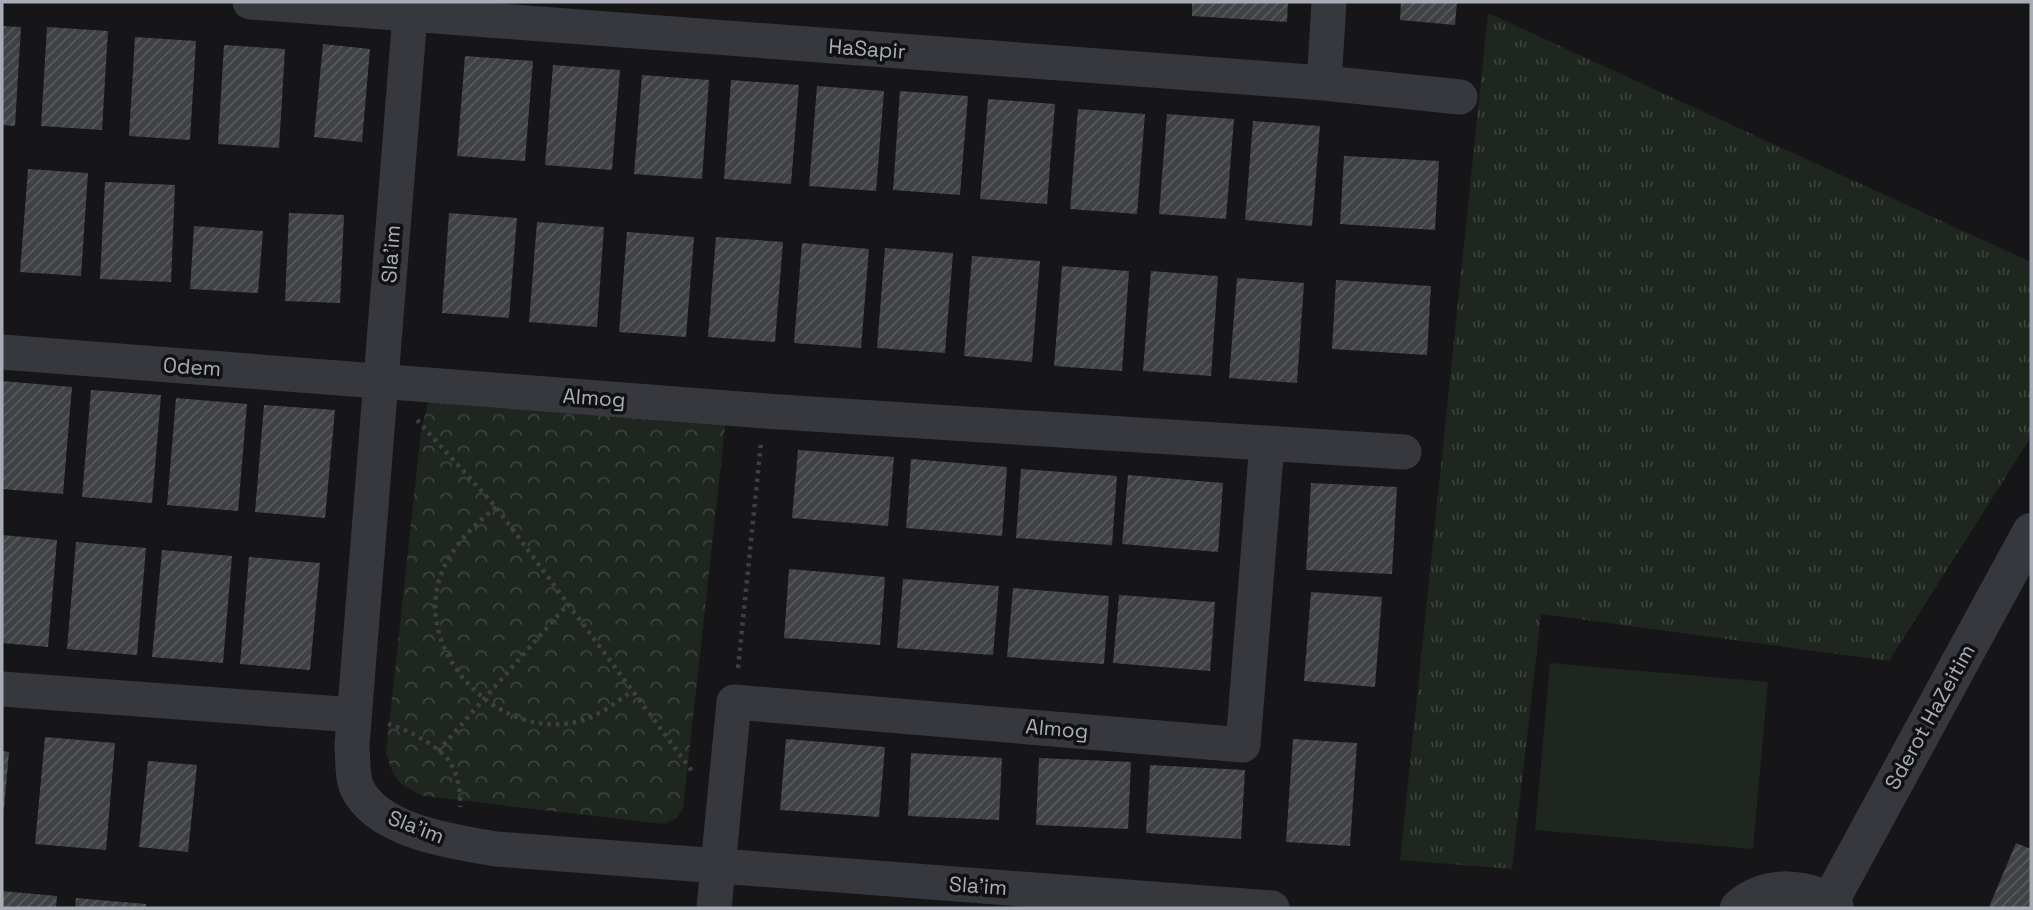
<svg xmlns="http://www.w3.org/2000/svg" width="2033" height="910" viewBox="0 0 2033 910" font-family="'Space Grotesk',sans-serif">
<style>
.grass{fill:url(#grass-tufts)}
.park{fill:url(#park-crowns)}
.garden{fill:#1e261f}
.building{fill:url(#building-hatch)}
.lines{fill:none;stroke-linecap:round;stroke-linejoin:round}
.path{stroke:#3d3f44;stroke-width:4.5;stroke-dasharray:3.5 5;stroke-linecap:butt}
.minor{stroke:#37383d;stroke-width:35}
.tertiary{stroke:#37383d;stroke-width:38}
.labels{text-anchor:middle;stroke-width:7;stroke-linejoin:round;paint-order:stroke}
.street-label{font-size:21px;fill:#a8adb8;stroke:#111113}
</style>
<defs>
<pattern id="grass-tufts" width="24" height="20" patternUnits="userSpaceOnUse" patternTransform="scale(1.75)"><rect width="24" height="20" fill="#1e261f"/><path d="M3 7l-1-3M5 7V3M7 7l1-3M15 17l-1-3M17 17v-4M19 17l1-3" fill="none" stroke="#3c433d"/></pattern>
<pattern id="park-crowns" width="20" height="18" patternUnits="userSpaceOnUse" patternTransform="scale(1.75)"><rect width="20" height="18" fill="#1e261f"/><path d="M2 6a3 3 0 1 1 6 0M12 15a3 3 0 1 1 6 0" fill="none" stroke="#3c433d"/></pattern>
<pattern id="building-hatch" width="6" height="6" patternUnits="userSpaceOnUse" patternTransform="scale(1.75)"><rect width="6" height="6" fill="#404145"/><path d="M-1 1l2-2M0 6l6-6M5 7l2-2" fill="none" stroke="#595a5e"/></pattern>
</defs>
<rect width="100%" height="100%" fill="#161618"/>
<path class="grass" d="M1488,13l543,249v175l-142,224 -348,-47 -29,255 -112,-9z"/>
<path class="park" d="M428,402l298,16 -43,390 -6,10 -13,6 -241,-28c-27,-14 -29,-15 -37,-44l35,-320z"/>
<path class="garden" d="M1550,663l218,19 -15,167 -218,-19z"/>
<path class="building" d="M1192,2h96l-1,20 -95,-6z
M1401,2h56l-2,23 -55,-5z
M2,26l19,1 -6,99 -13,-1z
M47,27l61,4 -6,99 -61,-4z
M135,37l61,4 -6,99 -61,-4z
M323,44l47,5 -8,93 -48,-5z
M224,45l61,4 -6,99 -61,-4z
M465,56l68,5 -8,100 -68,-5z
M553,65l67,5 -8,100 -67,-5z
M642,75l67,5 -7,99 -68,-5z
M731,80l68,5 -8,99 -67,-5z
M817,86l67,5 -8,100 -67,-5z
M900,91l68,5 -8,99 -67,-5z
M988,99l67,5 -8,100 -67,-5z
M1078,109l67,5 -8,100 -67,-5z
M1167,114l67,5 -8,100 -67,-5z
M1253,121l67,5 -8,100 -67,-6z
M1344,156l95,5 -4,69 -95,-6z
M28,169l60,4 -7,103 -61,-4z
M105,182l70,3 -4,97 -71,-3z
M289,213l55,2 -4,88 -55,-2z
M449,213l68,5 -8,100 -67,-5z
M537,222l67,5 -7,100 -68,-5z
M194,226l69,5 -5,62 -68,-4z
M627,232l67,5 -8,100 -67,-5z
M716,237l67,5 -8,100 -67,-5z
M802,243l67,6 -8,99 -67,-5z
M885,248l68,5 -8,100 -68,-5z
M972,256l68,5 -8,101 -68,-6z
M1062,266l67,5 -7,100 -68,-5z
M1151,271l67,5 -7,100 -68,-5z
M1237,278l67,5 -7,100 -68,-5z
M1336,280l95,6 -4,69 -95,-6z
M2,381l70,6 -9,107 -61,-5z
M91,390l70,5 -9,108 -70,-6z
M176,398l71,6 -9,107 -71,-6z
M264,405l71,5 -10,108 -70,-6z
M798,450l96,7 -6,69 -96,-8z
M911,459l96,8 -5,69 -96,-8z
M1021,469l96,7 -5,69 -96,-7z
M1128,475l95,8 -5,69 -96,-8z
M1311,483l86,4 -5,87 -86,-4z
M2,535l55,5 -9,107 -46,-4z
M76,542l70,6 -9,107 -70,-6z
M162,550l70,6 -9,107 -71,-6z
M249,557l71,6 -10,107 -70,-6z
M789,569l96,8 -5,68 -96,-7z
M903,579l96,7 -6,69 -96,-7z
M1013,588l96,8 -5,68 -97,-7z
M1311,592l71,5 -7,90 -71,-6z
M1119,595l96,7 -5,69 -97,-8z
M45,737l70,6 -9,107 -71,-6z
M786,739l99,8 -6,70 -99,-7z
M1293,739l64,4 -7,103 -64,-4z
M2,751l7,1 -5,57h-2z
M911,753l91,5 -3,62 -91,-4z
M1039,758l92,4 -3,67 -92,-4z
M148,761l49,4 -9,87 -49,-5z
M1150,765l95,5 -4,69 -95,-6z
M2016,843l15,6v59h-39l-3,-1z
M2,891l55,5 -1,12h-54z
M76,898l70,6v4h-71z"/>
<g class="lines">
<path class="path" d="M417,420l79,87 196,264
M496,507c-24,20 -45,40 -56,70 -26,77 59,163 136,145 21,-4 39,-19 56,-31
M738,668l23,-225
M388,724c17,4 55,24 63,40 7,12 10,29 9,43
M438,751l130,-147"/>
<path class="minor" d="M250,2l1074,81 136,14
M411,2l-59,743c1,13 0,32 5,43 21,44 97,54 139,61l776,59
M1324,83l5,-81
M2,352l763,59 639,41
M2,689l352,26
M714,908l20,-206 509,43 24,-302"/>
<path class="tertiary" d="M1829,903l202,-371
M1739,908c25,-24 72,-23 96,0"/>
</g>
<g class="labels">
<g class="street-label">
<text transform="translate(867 49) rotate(4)" y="7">HaSapir</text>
<text transform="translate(391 254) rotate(-86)" y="7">Sla'im</text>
<text transform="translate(192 367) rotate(4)" y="7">Odem</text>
<text transform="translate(594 398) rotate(4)" y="7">Almog</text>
<text transform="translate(1930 717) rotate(-61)" y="7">Sderot HaZeitim</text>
<text transform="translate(1057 729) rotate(5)" y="7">Almog</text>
<text transform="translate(416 827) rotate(21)" y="7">Sla'im</text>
<text transform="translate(978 886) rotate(4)" y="7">Sla'im</text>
</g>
</g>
<rect width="2033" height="910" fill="none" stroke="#a8adb8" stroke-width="7"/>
</svg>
